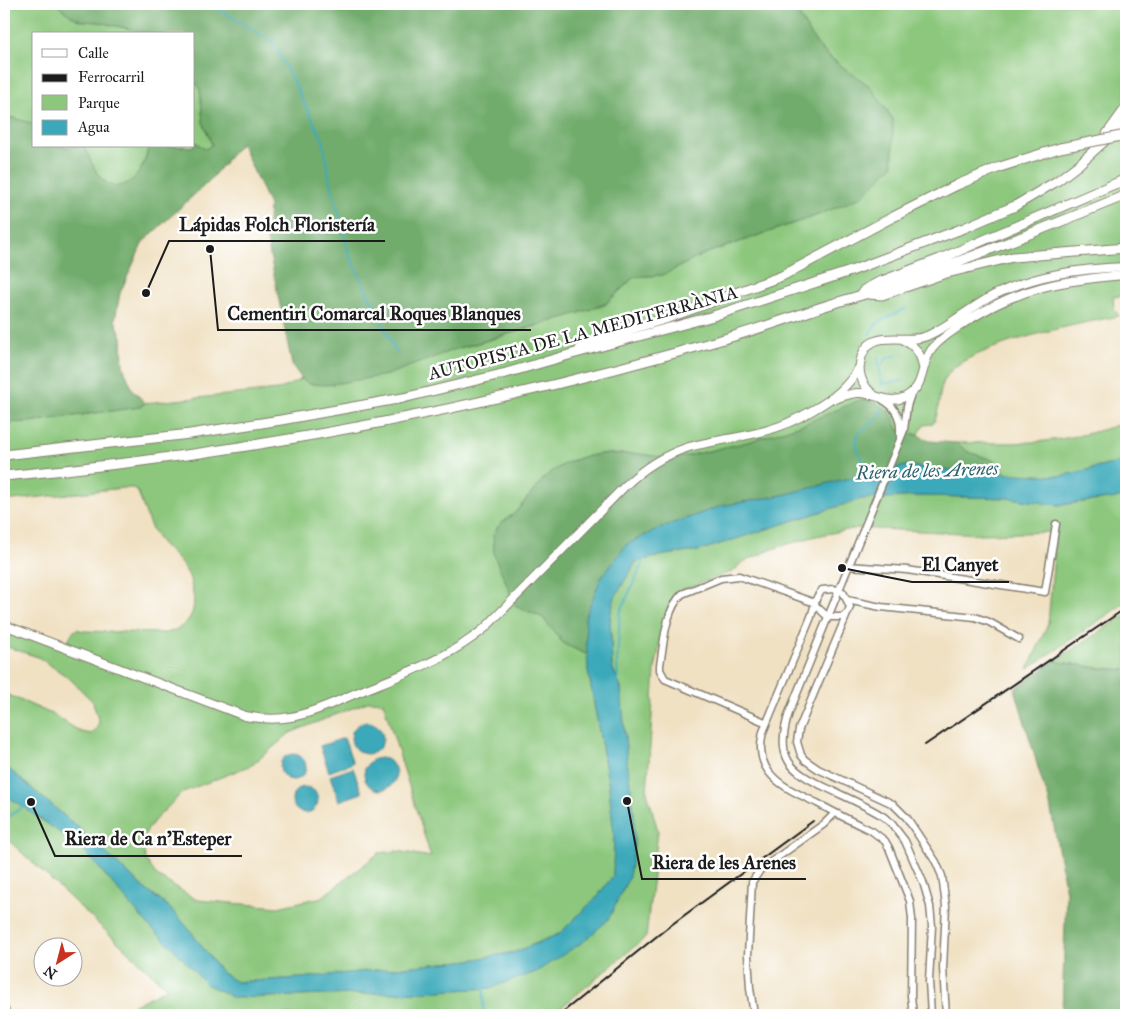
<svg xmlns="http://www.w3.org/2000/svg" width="1130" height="1019" viewBox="0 0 1130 1019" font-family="'IM FELL Great Primer',serif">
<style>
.green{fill:#8cc77d;stroke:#54724c;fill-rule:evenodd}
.forest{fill:#71ac6c;stroke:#466444}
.water{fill:#3ba9ba;stroke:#2c626b}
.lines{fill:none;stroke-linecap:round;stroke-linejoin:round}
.stream{stroke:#3ba9ba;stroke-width:2}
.minor-casing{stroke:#867e70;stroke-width:9}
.major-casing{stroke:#867e70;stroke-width:10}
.highway-casing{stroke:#867e70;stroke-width:11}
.minor{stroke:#fff;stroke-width:6}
.major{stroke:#fff;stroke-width:8}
.highway{stroke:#fff;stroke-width:9}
.rail{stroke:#1c1c1c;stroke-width:2}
.highway-bridge-casing{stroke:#867e70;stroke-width:11;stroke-linecap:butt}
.highway-bridge{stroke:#fff;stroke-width:9}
.labels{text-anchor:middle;stroke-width:5;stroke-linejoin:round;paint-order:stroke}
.street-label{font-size:18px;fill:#1c1c1c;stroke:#fff}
.water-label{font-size:19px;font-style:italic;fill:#2c626b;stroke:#fff}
.leader{fill:none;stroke:#1c1c1c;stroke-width:2}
.callout-dot{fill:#1c1c1c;stroke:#fff;stroke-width:2}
.callout-label{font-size:19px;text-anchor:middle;font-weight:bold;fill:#1c1c1c;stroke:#fff;stroke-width:5;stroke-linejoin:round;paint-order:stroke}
</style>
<rect width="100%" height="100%" fill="#fff"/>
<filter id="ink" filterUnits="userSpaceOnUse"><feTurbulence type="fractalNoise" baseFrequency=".02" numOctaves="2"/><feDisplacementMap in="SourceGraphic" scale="10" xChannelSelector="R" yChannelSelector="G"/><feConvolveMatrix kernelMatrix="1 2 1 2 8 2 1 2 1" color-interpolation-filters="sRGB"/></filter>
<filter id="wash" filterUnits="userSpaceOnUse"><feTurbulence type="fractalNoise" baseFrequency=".0096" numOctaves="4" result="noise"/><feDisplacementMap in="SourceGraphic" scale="20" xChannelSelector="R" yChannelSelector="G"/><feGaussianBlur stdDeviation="1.12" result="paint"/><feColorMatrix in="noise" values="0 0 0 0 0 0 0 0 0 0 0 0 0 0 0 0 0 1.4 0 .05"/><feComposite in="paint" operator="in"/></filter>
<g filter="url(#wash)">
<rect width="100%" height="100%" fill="#f0e1c3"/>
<path class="green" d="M4,4h52l22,16 21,2 53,12h-118v90l-21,-6h-9z
M792,4h334v292l-13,1 1,12 5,7c-43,8 -85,17 -126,32 -16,7 -34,12 -45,26 -12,16 -6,35 -15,50l-9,1 -6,10 -20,-5 -94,-6 -56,18 -74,17 -34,-5h-39l-18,3 -17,6 -20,13 -32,38 -7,4 9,88 26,11 22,27 24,11v15l21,117 5,48 -1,41 -17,22 -37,36 -44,18 -44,8 -170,18 -65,4 -15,-10 -33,-44 -28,-28 -15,-11 -71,-65 -70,-59v-72l50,22 27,17 10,2 5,-5 3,-6 -6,-21 -24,-24 -31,-21 -34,-11v-25l61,24 7,-12 5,-4 6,2 83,2c23,-6 32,-21 26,-44 -1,-6 -2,-13 -6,-18 -7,-13 -20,-21 -28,-32 -10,-14 -14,-31 -20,-47l-5,-4h-10l-119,13v-78l25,-1 111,-15 5,-4 133,-13 24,-11 7,5 167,-40 129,-39 29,-28 29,-2 41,-21 117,-40 16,-152c-21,-13 -32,-37 -45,-58zM370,701l13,1 48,155 -34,-6 -18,2 -57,44 -44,10 -81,-7 -40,-24 -11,-16 -4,-16 4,-12 8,-11 29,-29 69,-27 38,-32z
M194,80l6,9 3,33 9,23 -7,4 -11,-8z
M83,146h65c-1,21 -22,54 -45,34 -10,-9 -13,-22 -20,-34z
M1126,422v39l-66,15 -53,-2 -11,-13 -28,-9 -12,-9c25,-1 51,1 77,-1 31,-2 63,-9 93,-20z
M922,496l88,2 48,7 68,-8v105l-98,67 20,-45 8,-92 -74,2 -124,-6 -42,8 -41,12 -34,15 -7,8 -55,20 -14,29 -10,49 -8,123 11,39 -12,106 -94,78h-437l52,-27 -163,-152v-42l77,53 67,78 85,73 187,-6 70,-4 118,-68 26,-107 -7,-52 -6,-73 -9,-21 -2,-51 5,-19 21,-35 28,-7 34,-4 163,-52z
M1126,615v55l-28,-2 -44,-7z"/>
<path class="forest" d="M56,4h736l24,39 10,12 44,31 23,33v46l-32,32 -40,17 -117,40 -41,21 -29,2 -29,27 -26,9 -126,37 -66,25 -60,10 -18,-1 -7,-5 -10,-14 -25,-125 2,-35 -28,-62 -33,39 -65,60 -23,51 -5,27 7,17 1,29 9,23 13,14 -5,4 -111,15 -25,1v-305h9l21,6v22h49c8,11 10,25 20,34 23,19 44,-12 45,-34h46v-5l11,8 7,-4 -9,-23 -3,-33 -6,-9v-46h-42l-53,-12 -17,-1 -11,-5z
M862,399c21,6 29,9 36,31l20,5 11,6 27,2 12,9 28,9 11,13 -36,-2 -65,-6 -65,14 -58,15 -62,11 -61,22 -33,16 -42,73 3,38 -24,-11 -22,-27 -26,-11 -22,-51 -1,-20 6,-10 15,-11 32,-38 8,-6 12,-7 17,-6 18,-3h39l34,5 74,-17 56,-18z
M1054,661l44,7 28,2v345h-64l4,-123 -17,-93 -7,-18 -27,-92z"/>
<path class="water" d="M1126,461v36l-68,8 -48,-7 -88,-2 -61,3 -163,52 -34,4 -28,7 -21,35 -5,19 2,51 9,21 6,73 7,52v33l-5,31 -21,43 -25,22 -47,30 -46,16 -70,4 -186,6 -28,-14 -34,-37 -24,-22 -67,-78 -77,-53v-29l70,59 71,65 26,20 17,19 33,44 15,10 65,-4 170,-18 44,-8 44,-18 37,-36 17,-22 1,-41 -5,-48 -21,-117 -3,-53 16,-39 26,-34 33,-16 61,-22 62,-11 58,-15 65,-14 65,6 89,4z
M351 738a16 16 0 1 1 32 0a16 16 0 1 1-32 0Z
M344,738l9,25 -24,9 -9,-26z
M280 767a13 13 0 1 1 26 0a13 13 0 1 1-26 0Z
M364 774a16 16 0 1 1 32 0a16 16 0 1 1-32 0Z
M353,768l9,25 -23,8 -9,-25z
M292 800a13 13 0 1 1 26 0a13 13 0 1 1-26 0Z"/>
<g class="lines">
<path class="stream" d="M210,4l63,38 50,98 7,40 19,74 48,100
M870,335c2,-14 26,-21 37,-27
M878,357l4,28
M880,367l7,-9 10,-3
M881,384l22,-3
M871,475c-5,-8 -12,-18 -14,-28 -6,-21 23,-20 25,-38
M618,682l-1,-19 3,-50 24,-53
M4,819l19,-12
M483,1015l1,-27"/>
</g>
</g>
<g filter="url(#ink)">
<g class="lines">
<g class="minor-casing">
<path id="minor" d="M911,394l-4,12 -3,24 -115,283c-15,46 1,58 40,76 19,9 38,17 55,28l8,7 13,17 18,41 7,24 2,20 -3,55 2,34
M883,400c13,7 18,18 17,33
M848,566l59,4 138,22 11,-68
M847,600l34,7 94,10 14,5 30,17
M815,605l13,12h15l3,-3
M767,723l-102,-44 -5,-9v-5c4,-23 5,-54 22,-71l39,-16 18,-2 76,27
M4,1008l3,7
M754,1015l-4,-27 -2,-33 4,-73 8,-12 64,-46 11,-11
M913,1015l-2,-19 1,-77 -2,-18 -21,-53 -4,-7 -13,-10c-19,-9 -37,-18 -55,-28 -31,-15 -65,-28 -54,-71l48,-115 6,-20 5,-7 12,-1 9,3 7,15 -51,122 -2,13 4,13 4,5 13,9 75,35 14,14 29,44 6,14 4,30 -3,62 3,47"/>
</g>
<g class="major-casing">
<path id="major" d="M905,341c11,6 16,13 18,26
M873,394c-9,-7 -15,-18 -13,-30 6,-41 46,-17 69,-29 23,-11 42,-28 65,-40 42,-21 86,-26 132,-28
M835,399c9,-3 17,-7 26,-6 16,1 28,12 44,4 21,-10 15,-33 27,-48 8,-11 21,-18 32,-26 55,-36 98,-43 162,-48
M4,625l241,91c16,3 30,4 46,1 23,-4 46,-16 68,-25 44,-18 89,-33 126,-64l139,-141c18,-18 40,-32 65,-40 26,-7 53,-9 79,-17 16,-4 31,-12 45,-20 21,-12 35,-23 47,-44"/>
</g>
<g class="highway-casing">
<path id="highway" d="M1107,134l19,-26
M864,290l13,-7 63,-24 186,-80
M869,294l13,1 61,-21 70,-17 113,-9
M580,349l20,-11 65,-19 117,-43 109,-58 66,-33 43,-18 60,-19
M4,455l186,-21 91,-14 122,-22 103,-25 66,-19 138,-37 141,-46 113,-43 51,-22 42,-25 21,-16 42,-38 6,-8
M4,476c246,-22 489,-69 727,-139 30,-9 59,-19 88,-29 21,-7 41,-12 62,-19 83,-28 164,-61 245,-94"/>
</g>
<use href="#minor" class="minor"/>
<use href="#major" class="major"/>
<use href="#highway" class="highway"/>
<path class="rail" d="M925,745l201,-137
M559,1015l108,-87 146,-107"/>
<g class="highway-bridge-casing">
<path id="highway-bridge" d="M1060,148l66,-13"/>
</g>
<use href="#highway-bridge" class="highway-bridge"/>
</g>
</g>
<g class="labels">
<g class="street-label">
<text transform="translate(583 333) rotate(-15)" y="6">AUTOPISTA DE LA MEDITERRÀNIA</text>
</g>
<g class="water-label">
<text transform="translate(927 470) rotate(-2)" y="7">Riera de les Arenes</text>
</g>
</g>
<path class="leader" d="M146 293L169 241H385M210 249L218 330H531M842 568L912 582H1009M31 802L55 856H242M627 801L642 879H806"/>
<g class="callout-dot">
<circle cx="146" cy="293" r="5"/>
<circle cx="210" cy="249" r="5"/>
<circle cx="842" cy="568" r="5"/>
<circle cx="31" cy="802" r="5"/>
<circle cx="627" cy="801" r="5"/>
</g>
<g class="callout-label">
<text x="277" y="231">Lápidas Folch Floristería</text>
<text x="374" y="320">Cementiri Comarcal Roques Blanques</text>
<text x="960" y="571">El Canyet</text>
<text x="148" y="845">Riera de Ca n'Esteper</text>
<text x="724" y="869">Riera de les Arenes</text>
</g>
<rect width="1130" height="1019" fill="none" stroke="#fff" stroke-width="20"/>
<rect x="32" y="32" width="162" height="115" fill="#ffffff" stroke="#a4a4a4"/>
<rect x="42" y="49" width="25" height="8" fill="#ffffff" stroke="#a4a4a4"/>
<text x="78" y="58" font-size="15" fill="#1c1c1c">Calle</text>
<rect x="42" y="74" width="25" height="8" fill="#1c1c1c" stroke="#a4a4a4"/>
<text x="78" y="82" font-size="15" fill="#1c1c1c">Ferrocarril</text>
<rect x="42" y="95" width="25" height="15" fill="#8cc77d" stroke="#a4a4a4"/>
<text x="78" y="108" font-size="15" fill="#1c1c1c">Parque</text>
<rect x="42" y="120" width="25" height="15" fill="#3ba9ba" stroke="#a4a4a4"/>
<text x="78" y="132" font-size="15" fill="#1c1c1c">Agua</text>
<g transform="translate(58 962) rotate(216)"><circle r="24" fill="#ffffff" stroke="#a4a4a4"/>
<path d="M0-4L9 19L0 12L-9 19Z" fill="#c8321e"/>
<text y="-8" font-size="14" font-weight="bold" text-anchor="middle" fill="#1c1c1c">N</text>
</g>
</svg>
